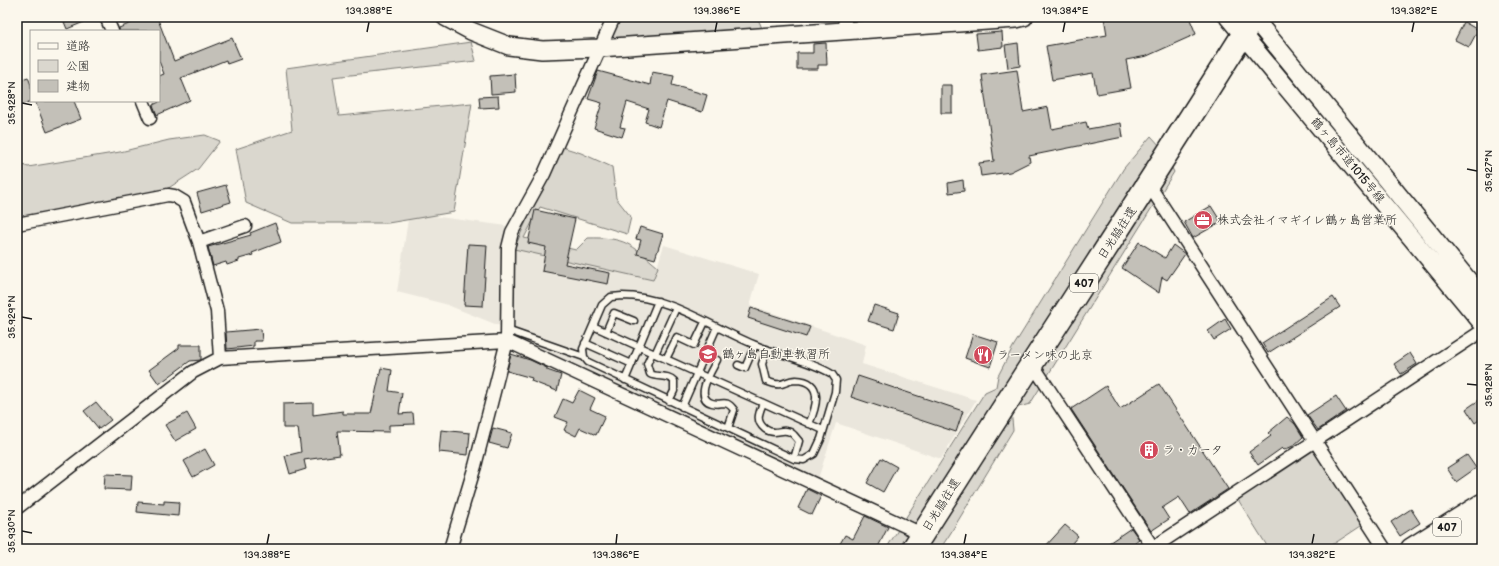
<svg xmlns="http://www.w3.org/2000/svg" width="1499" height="566" viewBox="0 0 1499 566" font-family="'Balsamiq Sans','Klee One',sans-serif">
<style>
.built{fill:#eae6dc}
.green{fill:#dad7ce;stroke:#7b7a75}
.building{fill:#c3c0b8;stroke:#1c1c1c}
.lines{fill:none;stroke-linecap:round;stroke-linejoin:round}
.lane-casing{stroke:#1c1c1c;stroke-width:9}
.street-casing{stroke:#1c1c1c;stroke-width:15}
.secondary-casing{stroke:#1c1c1c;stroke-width:20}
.highway-casing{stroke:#1c1c1c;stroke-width:25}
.lane{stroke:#fbf7ec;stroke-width:6}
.street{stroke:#fbf7ec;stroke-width:12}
.secondary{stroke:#fbf7ec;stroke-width:17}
.highway{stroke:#fbf7ec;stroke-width:22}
.ticks{fill:none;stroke:#1c1c1c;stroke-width:1.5}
.labels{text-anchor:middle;stroke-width:3;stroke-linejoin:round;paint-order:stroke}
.shield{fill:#fbf7ec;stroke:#5f5e5a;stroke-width:1}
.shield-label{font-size:11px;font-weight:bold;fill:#1c1c1c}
.street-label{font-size:12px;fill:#1c1c1c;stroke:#fbf7ec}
.poi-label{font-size:12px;fill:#1c1c1c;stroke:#fbf7ec;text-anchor:start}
.neatline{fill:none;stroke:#1c1c1c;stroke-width:1.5}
.ticks-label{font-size:10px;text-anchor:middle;fill:#1c1c1c}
</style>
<rect width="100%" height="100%" fill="#fbf7ec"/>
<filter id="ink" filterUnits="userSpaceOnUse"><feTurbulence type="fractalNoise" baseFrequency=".025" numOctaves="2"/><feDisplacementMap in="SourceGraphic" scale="8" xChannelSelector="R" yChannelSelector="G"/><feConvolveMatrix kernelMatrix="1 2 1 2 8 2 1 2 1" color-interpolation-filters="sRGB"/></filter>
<g filter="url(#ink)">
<path class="built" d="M409,213l98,13 -3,20 149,34 11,-35 95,29 -9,31 116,40 -4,19 114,36 -35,59 -105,-36 -18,56 -305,-143 -13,-10 -55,-22 -48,-12z"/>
<path class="green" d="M617,17h126l16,4 4,10 -152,10z
M471,42l5,19 -143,16 6,39 133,-13 -18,109 -66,11h-96l-46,-20 -10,-54 56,-19 -6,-62z
M205,135l15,6 -22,28 -31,20 -17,16 -133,24v-67l11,5 92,-15 49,-12z
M1151,136l10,11 13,25 -144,232 -19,5 2,21 -63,104 -10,15h-54l99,-157 11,-5 2,-11 15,-29 111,-179z
M559,146l22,7 31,14 4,31 15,19 -4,17 -87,-27 -16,31 52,12 12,-12c37,-1 43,6 70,29l-5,13 -139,-31z
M1315,448l49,76 -38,25h-57l-32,-51z"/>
<path class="building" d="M62,17h34l-29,12z
M146,17h11l17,44 58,-23 9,21 -14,5 -1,-4 -45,18 9,22 -33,15 -4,-10 6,-3v-26l5,-2 -5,-13v-30h-40v-3z
M1104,17h85l7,17 -49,22 -21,4 5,28 -34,6 -4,-21 -41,7 -6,-34 61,-11z
M1464,22l14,8 -9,17 -14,-7z
M1002,32l1,15 -25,3 -2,-16z
M826,43l1,22h-9v4h-21v-16h16v-9z
M1018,43l2,23 -12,2 -3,-23z
M1017,70l6,42 25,-5 4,22 34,-7 2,7 33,-6 2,14 -94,19 1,6 -20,10 -29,4 -2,-13 15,-2 -12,-86z
M598,71l52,14 2,-13 22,4 -2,9 35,10 -5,17 -35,-11 -8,26 -14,-5 4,-13 -22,-7 -7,25 5,1 -3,9 -28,-9 8,-25 -14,-4z
M515,74l1,18 -25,2 -1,-18z
M28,77l3,8v16l-14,6v-26z
M941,85h11v28h-11z
M498,96l1,11 -19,1 -1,-11z
M35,101h39l7,18 -34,13z
M963,180l1,11 -15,2 -1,-10z
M226,185l5,17 -29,9 -5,-18z
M1211,206l10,16 -28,16 -9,-16z
M535,210l40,9 -10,45 45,9 -2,11 -66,-13 4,-24 -18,-4z
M275,223l6,19 -29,11 1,2 -14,4v2l-12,4 -1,-3 -13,4 -5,-19 43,-12 -1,-2z
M640,227l23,7 -8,25 -18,-5 4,-14 -5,-1z
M1139,242l26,16 8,-13 12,9 -18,26 -5,-3 -3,16 -37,-25z
M468,244l19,1 -4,61 -19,-1z
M1333,297l7,10 -72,46 -6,-10z
M874,305l25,8 -5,16 -26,-8z
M751,308l59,19 -4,10 -58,-19z
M1225,319l6,10 -17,11 -6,-9z
M261,329l1,12h-8v5l-27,3 -1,-17z
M973,334l25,8 -8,25 -25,-9z
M179,345h22v15l-11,1 -31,23 -10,-14 30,-22z
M1410,353l7,11 -16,10 -7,-10z
M511,354l19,6 17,8v2l14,5 -4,16 -26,-10 1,-3 -25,-7z
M381,368l11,2 -3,21 13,2 -3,21 14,-1 1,11 -25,1v7l-52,-1 3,24 -36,5 2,9 -16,5 -5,-18 16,-4 -3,-24h-15v-24l30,-1v12l30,-4v3h28z
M858,376l105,35 -7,21 -105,-35z
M1159,384l69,105 -38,25 -11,-17 -17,11 7,11 -18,12 -80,-122 35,-23 14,23z
M579,390l16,8 -5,11 15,7 -9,19 -16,-7 -4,8 -12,-6 4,-8 -13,-5 8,-18 9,4z
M1336,396l10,15 -28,19 -11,-15z
M1482,398v20l-7,5 -9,-14z
M96,402l15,18 -12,9 -15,-18z
M187,413l9,16 -21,12 -10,-16z
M1287,417l8,7 8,13 -10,9 -9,4 -2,-2 -24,17 -9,-13 22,-16 -3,-3z
M493,428l19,5 -5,15 -18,-5z
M441,430l29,3 -2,22 -29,-3z
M205,449l9,16 -21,12 -9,-16z
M1467,455l9,13 -20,14 -9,-14z
M881,458l16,9 -14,25 -16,-9z
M105,474l27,1 -1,15 -27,-1z
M807,489l14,7 -9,19 -14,-7z
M164,501l15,1 -1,14 -41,-4 1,-10 26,2z
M1411,509l9,14 -20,13 -9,-14z
M865,516l23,11 -11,22h-40l8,-14 8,4z
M1065,525l13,11 -11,13h-24z
M1131,528l8,11 -4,3 5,7h-40z"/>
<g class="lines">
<g class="lane-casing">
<path id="lane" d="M622,296c49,0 92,33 136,50 25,10 52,15 74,28l4,6 -1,12 -14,47 -7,15 -10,6 -10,-1 -206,-97 -4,-5 -1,-8 19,-44 9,-8z
M593,326l230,104
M507,330l77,27
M606,332l8,-19 20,8
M585,343l47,21
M767,349l-5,15 4,17c19,8 17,-1 30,-1 29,1 20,28 13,44
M652,353l-5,11 3,10c8,4 18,0 24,7v10l-5,10
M655,354l21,-46
M666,359l11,-22 17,8 11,-23
M717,360c-5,10 -24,38 -5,43 11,3 13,-5 22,7l-6,18
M738,365l7,3 10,-23
M625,380l33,-79
M763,403c-4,10 -8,18 2,26 3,2 6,3 9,3 6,0 10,-3 16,0 4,2 6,6 9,9l-5,18
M682,407l35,-80"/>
</g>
<g class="street-casing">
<path id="street" d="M106,17l6,14
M842,32l4,-15
M143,101l7,17
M1149,185l236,364
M17,224l151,-29 6,1 10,6 15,40 18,69 3,47
M199,242l46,-16
M1031,362l123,187
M17,508l176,-136 27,-14 287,-17 415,193
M450,549l25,-83 32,-125 1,-93 4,-16 32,-58 70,-157
M1151,549l331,-218"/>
</g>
<g class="secondary-casing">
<path id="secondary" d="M445,17l26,14 38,15 33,4 57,-2 417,-29 8,-2
M1228,17l254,306
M1253,17l229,280"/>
</g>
<g class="highway-casing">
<path id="highway" d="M913,549c113,-178 229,-354 341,-532
M1412,549l70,-44
M1446,549l36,-23"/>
</g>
<use href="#lane" class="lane"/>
<use href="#street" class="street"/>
<use href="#secondary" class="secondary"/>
<use href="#highway" class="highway"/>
</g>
</g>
<path class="ticks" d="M367,32l2,-10M715,32l2,-10M1063,32l2,-10M1412,32l2,-10M22,103l10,2M1467,169l10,2M22,317l10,2M1467,384l10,1M22,531l10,2M267,544l2,-10M616,544l1,-10M964,544l2,-10M1312,544l2,-10"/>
<defs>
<g id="office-disc" transform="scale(1)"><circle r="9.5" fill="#d1495b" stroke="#fbf7ec"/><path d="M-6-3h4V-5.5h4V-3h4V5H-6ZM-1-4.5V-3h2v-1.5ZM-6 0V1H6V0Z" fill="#fff"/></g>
<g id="school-disc" transform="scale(1)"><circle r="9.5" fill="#d1495b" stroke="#fbf7ec"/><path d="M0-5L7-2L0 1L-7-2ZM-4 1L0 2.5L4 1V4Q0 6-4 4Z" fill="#fff"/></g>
<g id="restaurant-disc" transform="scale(1)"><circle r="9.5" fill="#d1495b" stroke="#fbf7ec"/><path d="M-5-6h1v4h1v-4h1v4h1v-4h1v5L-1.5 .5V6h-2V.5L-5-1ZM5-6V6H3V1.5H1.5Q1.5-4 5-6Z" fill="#fff"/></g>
<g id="building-disc" transform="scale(1)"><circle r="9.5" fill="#d1495b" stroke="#fbf7ec"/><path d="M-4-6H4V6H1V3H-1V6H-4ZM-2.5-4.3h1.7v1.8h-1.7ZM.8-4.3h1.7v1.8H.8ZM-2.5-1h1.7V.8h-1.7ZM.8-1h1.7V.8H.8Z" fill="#fff"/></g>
</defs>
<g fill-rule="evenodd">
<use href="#office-disc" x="1203" y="220"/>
<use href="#school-disc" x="708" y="354"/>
<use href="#restaurant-disc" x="983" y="355"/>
<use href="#building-disc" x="1149" y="450"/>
</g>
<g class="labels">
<g class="shield">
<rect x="1070" y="274" width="28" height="18" rx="3"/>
<rect x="1433" y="518" width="28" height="18" rx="3"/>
</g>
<g class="shield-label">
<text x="1084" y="287">407</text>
<text x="1447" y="531">407</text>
</g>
<g class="street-label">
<text transform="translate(1348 160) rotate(50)" y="4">鶴ヶ島市道1015号線</text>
<text transform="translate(1117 233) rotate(-57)" y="4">日光脇往還</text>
<text transform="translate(941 505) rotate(-58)" y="4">日光脇往還</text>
</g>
<g class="poi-label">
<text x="1217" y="224">株式会社イマギイレ鶴ヶ島営業所</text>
<text x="722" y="358">鶴ヶ島自動車教習所</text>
<text x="997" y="359">ラーメン味の北京</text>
<text x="1163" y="454">ラ・カータ</text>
</g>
</g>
<rect width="1499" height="566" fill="none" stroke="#fbf7ec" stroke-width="44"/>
<rect x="30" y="30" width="130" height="72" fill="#fbf7ec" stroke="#a29f99"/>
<rect x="38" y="43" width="20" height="6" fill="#fbf7ec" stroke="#a29f99"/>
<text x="66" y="50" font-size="12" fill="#1c1c1c">道路</text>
<rect x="38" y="60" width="20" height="12" fill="#dad7ce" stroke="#a29f99"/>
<text x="66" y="70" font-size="12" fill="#1c1c1c">公園</text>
<rect x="38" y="80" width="20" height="12" fill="#c3c0b8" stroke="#a29f99"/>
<text x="66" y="90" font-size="12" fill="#1c1c1c">建物</text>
<rect x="22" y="22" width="1455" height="522" class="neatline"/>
<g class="ticks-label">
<text x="369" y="14">139.388°E</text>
<text x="717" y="14">139.386°E</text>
<text x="1065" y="14">139.384°E</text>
<text x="1414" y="14">139.382°E</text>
<text transform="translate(11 103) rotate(-90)" y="4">35.928°N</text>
<text transform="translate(1488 171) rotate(-90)" y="4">35.927°N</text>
<text transform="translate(11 317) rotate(-90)" y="4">35.929°N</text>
<text transform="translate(1488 385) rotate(-90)" y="4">35.928°N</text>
<text transform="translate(11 531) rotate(-90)" y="4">35.930°N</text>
<text x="267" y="558">139.388°E</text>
<text x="616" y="558">139.386°E</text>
<text x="964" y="558">139.384°E</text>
<text x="1312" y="558">139.382°E</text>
</g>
</svg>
